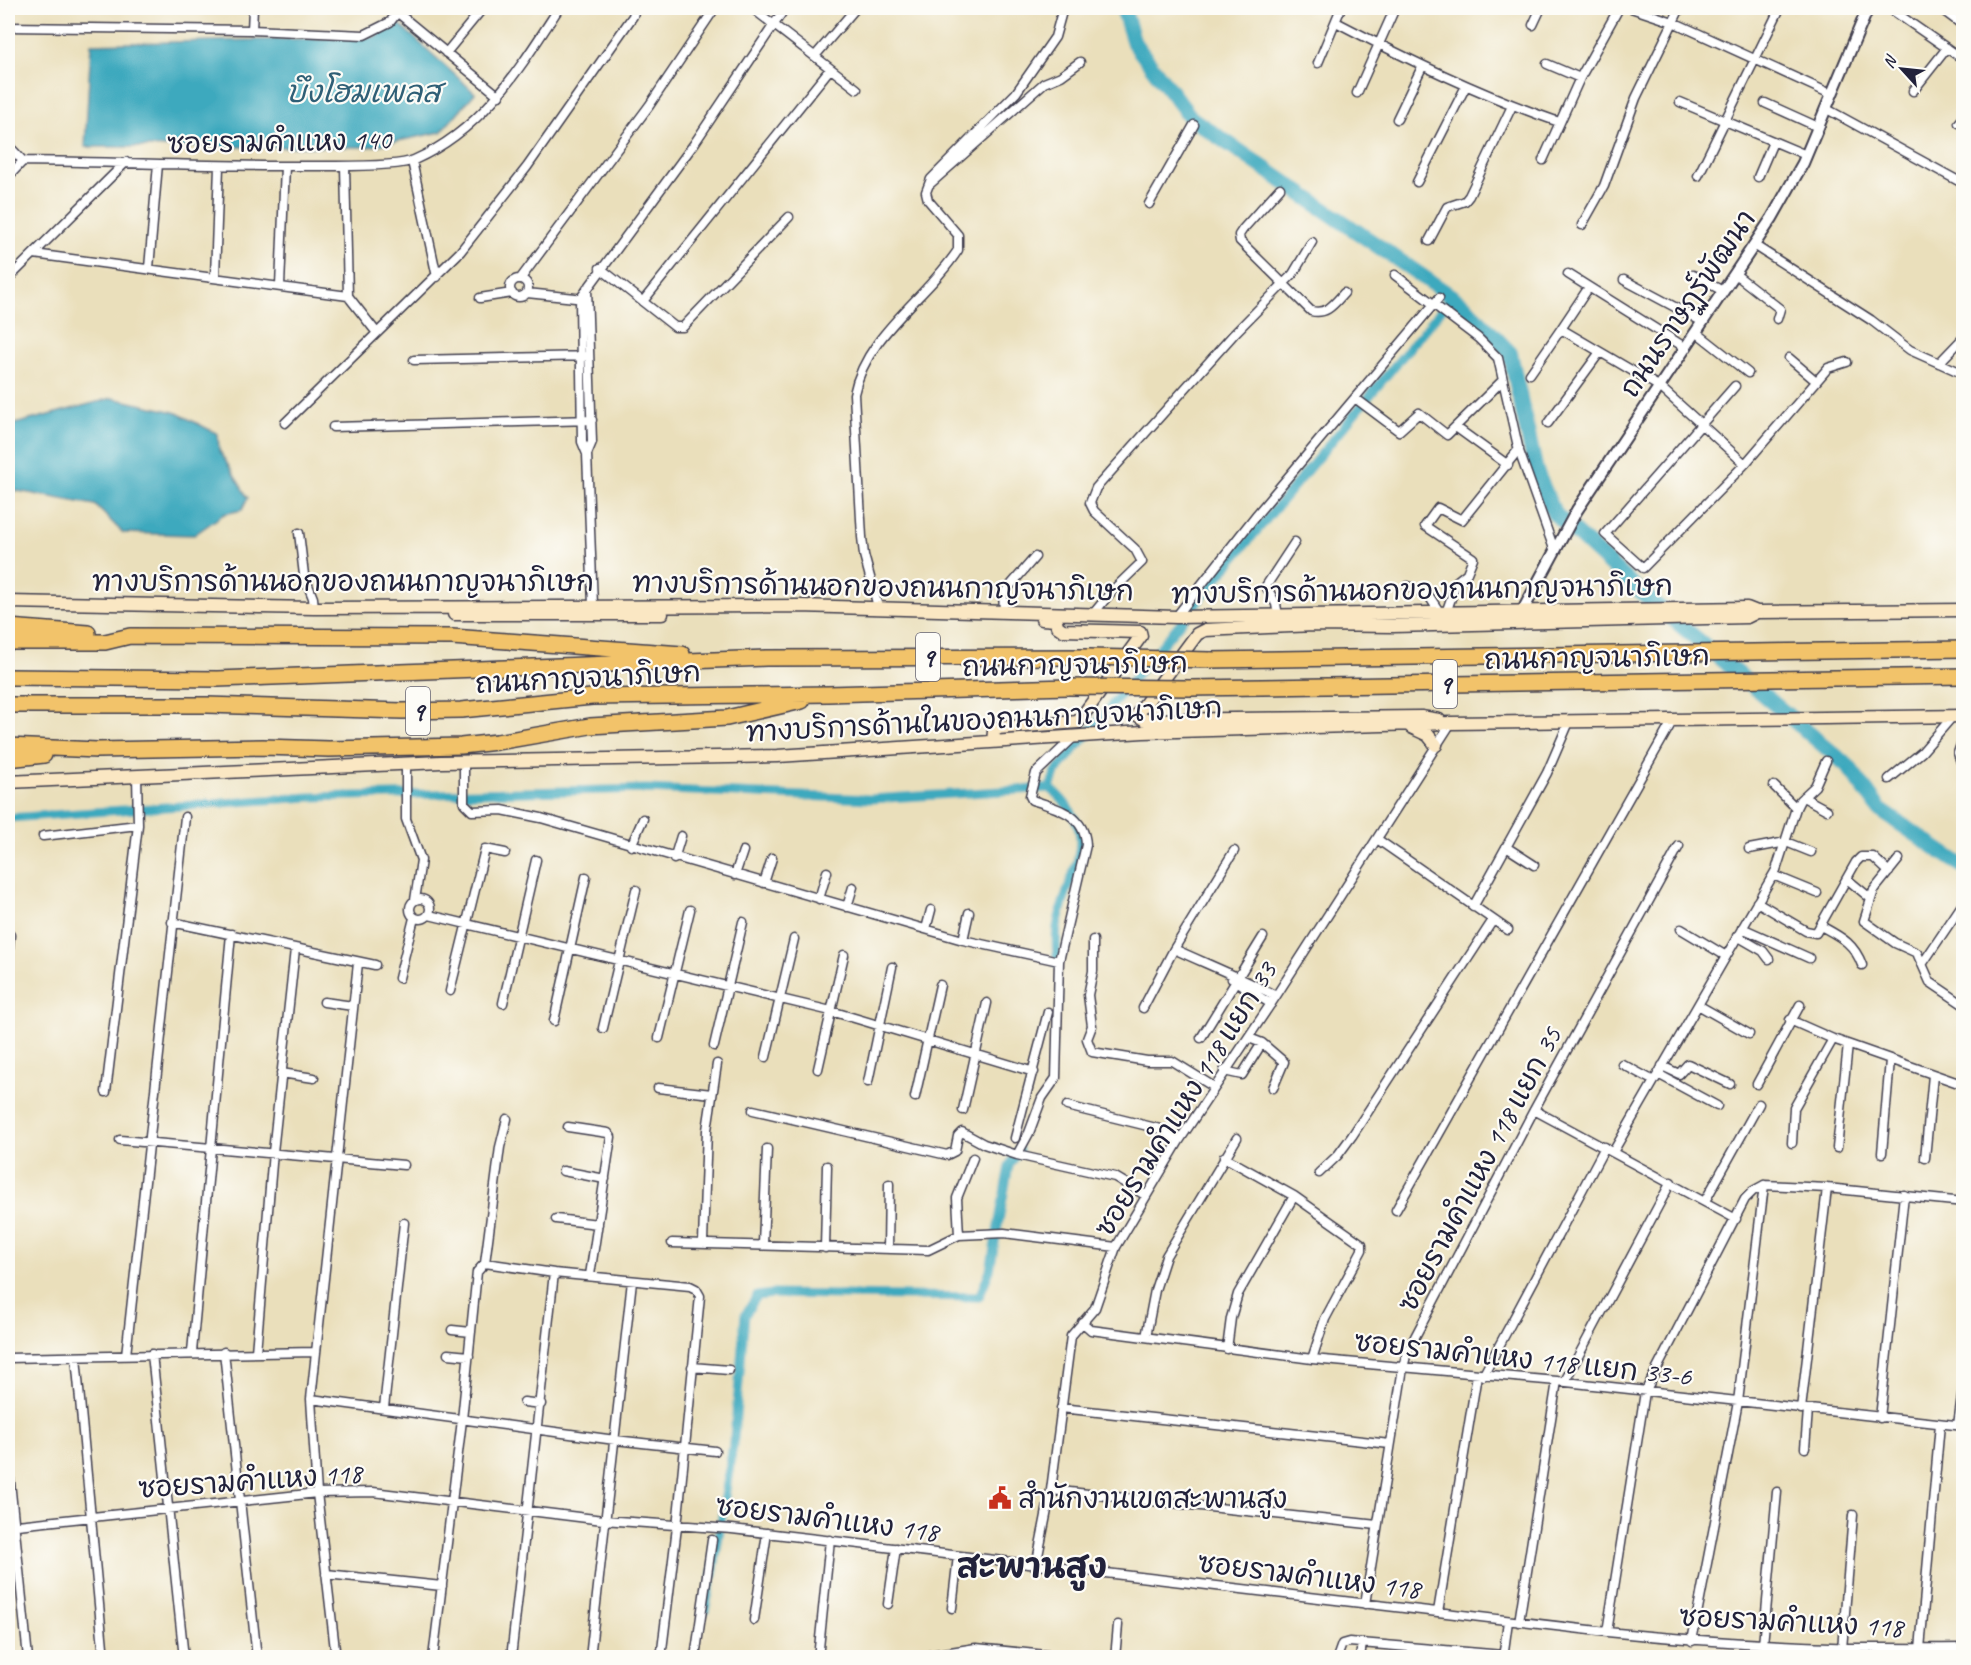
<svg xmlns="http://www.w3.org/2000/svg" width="1971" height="1665" viewBox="0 0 1971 1665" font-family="Caveat,'Playpen Sans Thai',sans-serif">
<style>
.water{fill:#3ea9be;stroke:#30667c;stroke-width:1.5}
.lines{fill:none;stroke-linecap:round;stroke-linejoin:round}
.canal{stroke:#3ea9be;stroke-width:9}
.river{stroke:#3ea9be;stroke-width:16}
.minor-casing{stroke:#403e4e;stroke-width:11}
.tertiary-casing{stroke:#403e4e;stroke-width:14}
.secondary-casing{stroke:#403e4e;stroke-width:15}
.motorway-casing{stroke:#403e4e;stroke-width:18}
.minor{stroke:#fff;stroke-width:8}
.tertiary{stroke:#fff;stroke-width:10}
.secondary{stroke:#fae7c3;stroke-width:12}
.motorway{stroke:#f2c36a;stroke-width:15}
.motorway-bridge-casing{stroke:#403e4e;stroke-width:18;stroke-linecap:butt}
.motorway-bridge{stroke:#f2c36a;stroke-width:15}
.labels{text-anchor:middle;stroke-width:4.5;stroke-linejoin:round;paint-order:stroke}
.shield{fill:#fdfcf7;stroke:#646373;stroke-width:1.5}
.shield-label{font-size:27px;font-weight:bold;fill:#22223b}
.street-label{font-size:28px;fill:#22223b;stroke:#fdfcf7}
.poi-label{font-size:28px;fill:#22223b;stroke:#fdfcf7;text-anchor:start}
.water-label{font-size:30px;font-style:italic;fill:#2f5f76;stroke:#fdfcf7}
.district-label{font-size:34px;font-weight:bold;fill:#22223b;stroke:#fdfcf7}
</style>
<rect width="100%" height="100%" fill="#fdfcf7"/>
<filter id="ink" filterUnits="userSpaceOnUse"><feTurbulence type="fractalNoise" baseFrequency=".0167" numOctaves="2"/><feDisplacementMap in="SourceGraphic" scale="12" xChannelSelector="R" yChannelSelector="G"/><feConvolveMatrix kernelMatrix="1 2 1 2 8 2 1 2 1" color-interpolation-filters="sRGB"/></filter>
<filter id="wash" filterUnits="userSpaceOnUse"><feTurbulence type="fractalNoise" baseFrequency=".008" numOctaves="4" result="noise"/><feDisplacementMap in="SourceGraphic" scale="24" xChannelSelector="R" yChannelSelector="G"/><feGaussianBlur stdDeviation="1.35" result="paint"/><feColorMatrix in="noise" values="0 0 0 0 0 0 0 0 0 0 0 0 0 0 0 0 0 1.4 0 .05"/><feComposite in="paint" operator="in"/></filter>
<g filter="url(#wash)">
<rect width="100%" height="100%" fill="#eadfbb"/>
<path class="water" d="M396,21l79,72 -34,39 -72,15h-284l6,-103 283,-7z
M112,398l63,14 43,22 1,16 29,48 -6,12 -18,4 -30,21 -71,-2 -28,-28 -83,-15 -4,5v-59l7,-12z"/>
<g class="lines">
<path class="canal" d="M8,818l301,-21 338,-8 223,10 180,-11
M1057,964c0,-12 -2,-25 0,-37 9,-56 51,-90 -7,-139l5,-15 397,-476
M705,1611l9,-43 20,-130 11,-123 12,-19 16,-2 206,3 11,-27 19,-104 10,-16"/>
<path class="river" d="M1123,8l11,35 57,75 273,187 46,48 26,118 18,42 68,63 226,190 32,44 84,57"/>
</g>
</g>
<g filter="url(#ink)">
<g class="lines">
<g class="minor-casing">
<path id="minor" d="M752,8l105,81
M1631,8l42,14 158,72
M1889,8l75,52
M1940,8l24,18
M398,13l101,83
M1336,22c73,38 145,73 223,100
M1533,25l8,-17
M8,27l244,3 112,5 26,-13 11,-14
M252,30l1,-22
M446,53l37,-45
M815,56l41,-48
M1318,63l23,-55
M1547,64l33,14
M1913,91l34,-43
M1357,93l38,-85
M1680,102l126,53
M1765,103l53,24
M1825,108l139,76
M1397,119l25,-52
M1959,123l5,-6
M8,145l15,16c100,1 200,6 300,5 20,0 75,1 91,-6 69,-30 106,-92 145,-152
M1543,160l37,-82 39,-70
M412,161l25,116
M345,166l3,130 29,37
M1698,176l82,-168
M8,177l15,-16
M1758,177l15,-35
M1417,182l49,-96
M930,184l114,-101 17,-7 19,-14
M1280,188l-37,41 -4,6 1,6 71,70c16,4 23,-7 33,-18
M1149,204l45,-79
M1582,225l22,-39 32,-88 44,-90
M1429,241l18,-34 18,-6 4,-5 43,-90
M1754,245l117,75 39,30 54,24
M34,254l314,42
M149,268l9,-104
M600,268l75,59h8l106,-110
M1568,274l118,74
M1735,274l45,35 -3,10
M1395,275l83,63 20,20 21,93 35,98
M1693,275l30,16
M215,276l4,-109
M521,278l128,-172 66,-98
M510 288a9 9 0 1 1 18 0a9 9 0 1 1-18 0Z
M8,279l118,-117
M1624,280l79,42
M280,286l5,-120
M527,293l58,6
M480,298l32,-5
M644,300l186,-231
M1561,329l28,-42
M1696,332l52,41
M1789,358l27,23
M414,360l175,-4
M1939,363l25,-26
M1530,374l31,-45 99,58 85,77
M1735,386l-130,148 38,34 102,-104 83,-96 19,-6
M1355,398l44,33 20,-18 28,22 56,-55
M285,423l175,-171 67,-85 106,-151 2,-8
M1548,423l52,-71
M333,427l259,-7
M1457,428l51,37
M587,454l5,-12 -5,-154
M299,533l5,42 9,23 1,10
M1408,586l21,10 11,17
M593,605l-6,-151 -5,-12 -2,-143 114,-155 91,-136
M878,607l-14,-52 -2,-18 -8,-143c12,-60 73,-96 104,-144v-15l-30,-35 -2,-8 5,-13 85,-86 39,-56 8,-29
M1004,610l-1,-16 32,-37
M1446,613l11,-32 10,-8 6,-15 -48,-32 13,-18 24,12 57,-71
M1093,614l19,-23 30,-29 -7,-13 -41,-38 -4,-8 6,-15 138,-154 59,-60 19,-32
M1278,616l-2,-12 -10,-18 29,-44
M1176,617l81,-103 182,-216
M1964,736l-6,17 6,18
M464,762v41l8,8 30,-1 39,8 422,122 96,21
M406,764v55l15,41 -6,40
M1889,779l33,-27 31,-36
M1774,786l22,22
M1803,797l24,13
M43,836l95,-11
M1377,839l131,91
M631,846l12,-27
M1506,847l28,18
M1749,849l37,-7 25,10
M674,859l7,-23
M1899,859l-25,31 -10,31 31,22 22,10 13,29 34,23
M735,875l8,-24
M1773,875l44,18
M1847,879l23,19
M764,883l8,-25
M410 909a10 10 0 1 1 20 0a10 10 0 1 1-20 0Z
M819,899l8,-27
M1757,902l49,29 10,2 40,-71 5,-5h12l16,15
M847,907l6,-20
M1473,907l74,-134 22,-51
M429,915l402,96 203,61
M172,922l203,43
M1821,926c20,11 33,17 41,39
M1742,928l67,30
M926,929l5,-19
M1681,929l45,27
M1737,936l26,15 6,8
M963,940l6,-27
M1093,940v31l-5,24 4,31 -5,13 5,13 55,9h25l42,26
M1174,949c35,16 68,29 102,47
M8,958l2,-23
M1923,963l41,-61
M399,978l15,-60
M1232,979l39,25
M450,991l35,-142 20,4
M324,1002l29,4
M503,1003l33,-143
M1698,1005l51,29
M1143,1008l31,-59 60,-98
M1790,1020l43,19 131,46
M554,1021l32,-144
M603,1028l33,-138
M659,1038l31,-128
M1201,1038l62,-101
M1249,1038l13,5 22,19 -11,26
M714,1046l29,-124
M766,1057l28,-118
M1622,1064l32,17
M1662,1066l17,8 9,-10 42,20
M818,1069l26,-114
M1224,1071l18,4 20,-32
M281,1073l33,5
M1658,1074l59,32
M868,1082l24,-115
M1757,1084l43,-79
M658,1088l54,6
M106,1092l32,-267 -1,-50
M915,1097l25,-112
M1067,1106l93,23 19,12
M753,1110l194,45 8,-4 3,-15 4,-4 22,12 33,11 98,22 30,18
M963,1110l24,-107
M1534,1110l202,109
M568,1127l40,6 3,4 -21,138
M1015,1138l33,-126
M120,1140l284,25
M1792,1143l2,-35 39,-69
M1837,1148l11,-103
M1613,1152l163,-282 20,-62 4,-8 15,-14 11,-25
M1882,1153l8,-93
M1017,1155l12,-22 13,-35 14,-20 3,-117 27,-116c-1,-30 -28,-37 -54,-45l-2,-4 6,-23 38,-36
M1224,1157l70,39 68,48v6l-37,69 -13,40
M1925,1158l8,-83
M563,1171l42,8
M1319,1173l19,-18 14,-19 141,-216
M1705,1201l54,-97
M1396,1210l277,-490
M556,1219l42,5
M959,1235l-2,-37 16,-40
M703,1242l4,-112 10,-66
M672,1243l256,7 31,-15 45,-2 112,14
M763,1244l4,-95
M825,1248l2,-82
M888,1249l1,-65
M485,1263l15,-116 7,-28
M1082,1322l9,8 221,29 245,22 407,45
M452,1330l19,2
M1146,1337l9,-47 11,-34 71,-118
M1227,1349l4,-31 7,-24 56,-98
M192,1352l39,-418
M224,1352l33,306
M256,1352l17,-200 22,-203
M152,1354l32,304
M448,1354l21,2
M126,1355l59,-538
M76,1357l28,301
M8,1358l308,-6
M692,1367l37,3
M1483,1376l122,-229
M1565,1381l106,-199
M311,1399l304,41 100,11
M524,1402l17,2
M384,1408l20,-185
M1061,1408l329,36
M1801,1409l26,-221
M1880,1418l24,-223
M1958,1425l6,-44
M1805,1448l3,-38
M8,1462l20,196
M1051,1490l326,35
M8,1526l309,-33 56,-1 230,28 129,9 875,103c119,12 237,18 357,16
M1036,1566l15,-76 20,-154 24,-28 21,-61 63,-106 97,-145 175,-273
M326,1574l116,12
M888,1604l8,-56
M1365,1604l38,-236 4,-16 127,-242 145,-264
M952,1608l6,-52
M1438,1612l39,-237
M754,1620l13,-87
M1519,1622l38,-241
M1607,1632l38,-240 100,-193 8,-8 11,-6
M1692,1641l46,-239 26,-217 63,3 137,14
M1763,1645l14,-153
M1842,1649l11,-134
M1920,1649l20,-225
M318,1658l17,-3 21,3
M336,1658l-19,-165 -6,-94 47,-436
M433,1658l29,-238 15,-148 8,-9 69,10 136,13 6,3 4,7 -23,231 -16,131
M511,1658l43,-385
M590,1658l42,-377
M695,1658l17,-118
M818,1658l12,-118
M912,1658l64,-10 100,10
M1115,1658l3,-33
M1337,1658l5,-14 7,-2 154,13
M1360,1658l2,-15
M1503,1658l5,-37"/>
</g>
<g class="tertiary-casing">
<path id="tertiary" d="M1522,612l55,-102 195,-292 31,-55 65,-155"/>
</g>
<g class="secondary-casing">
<path id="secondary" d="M8,602l306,6 486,-2 376,11 571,-9 10,4 207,-2
M454,614h208
M1439,720l-18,-3 -276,3 -8,-5 60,-81 8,-4 109,-5 79,1 354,-9 10,-5
M1411,727l17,8 8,10
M993,742l1,-11 3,-3 81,-6 63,-86 -1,-4 -77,-2 -6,-4 -1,-6 -14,-1
M8,782l433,-20 337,-6 365,-24 308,-9 513,-7"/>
</g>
<g class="motorway-casing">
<path id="motorway" d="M8,627l80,6
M8,642h97l25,-6 322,1 230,17
M1210,660l754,-11
M8,677l210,2 548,-21 323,-1
M1191,688l773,-12
M8,705h199l195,6 59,-1 131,-13 236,-3 240,-7
M8,746l89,4 166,-3 66,2 132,-3 36,-4 93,-16 137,-8 75,-17
M8,759l36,-4"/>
</g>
<use href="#minor" class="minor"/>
<use href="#tertiary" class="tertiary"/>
<use href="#secondary" class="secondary"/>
<use href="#motorway" class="motorway"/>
<g class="motorway-bridge-casing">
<path id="motorway-bridge" d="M1089,657l121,3
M1068,687l123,1"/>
</g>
<use href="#motorway-bridge" class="motorway-bridge"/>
</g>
</g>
<defs>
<g id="civic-bare" transform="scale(1.8)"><path d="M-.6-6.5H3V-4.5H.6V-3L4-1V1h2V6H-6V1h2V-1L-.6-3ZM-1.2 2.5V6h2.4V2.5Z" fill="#c8321e" stroke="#fdfcf7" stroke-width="2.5" paint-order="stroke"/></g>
</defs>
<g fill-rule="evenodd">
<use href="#civic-bare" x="1000" y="1498"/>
</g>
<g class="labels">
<g class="shield">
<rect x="916" y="633" width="24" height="48" rx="4.5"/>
<rect x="1433" y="660" width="24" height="48" rx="4.5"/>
<rect x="406" y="687" width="24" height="48" rx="4.5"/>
</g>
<g class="shield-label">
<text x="928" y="666">9</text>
<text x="1445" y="693">9</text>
<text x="418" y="720">9</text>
</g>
<g class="street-label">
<text transform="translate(279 141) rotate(-1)" y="10">ซอยรามคำแหง 140</text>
<text transform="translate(1687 303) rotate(-56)" y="10">ถนนราษฏร์พัฒนา</text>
<text x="343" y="591">ทางบริการด้านนอกของถนนกาญจนาภิเษก</text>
<text transform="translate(883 586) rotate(1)" y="10">ทางบริการด้านนอกของถนนกาญจนาภิเษก</text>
<text transform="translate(1422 589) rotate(-1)" y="10">ทางบริการด้านนอกของถนนกาญจนาภิเษก</text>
<text transform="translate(1597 657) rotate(-1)" y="10">ถนนกาญจนาภิเษก</text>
<text transform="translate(1075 664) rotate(-1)" y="10">ถนนกาญจนาภิเษก</text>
<text transform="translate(588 677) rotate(-3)" y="10">ถนนกาญจนาภิเษก</text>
<text transform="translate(984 719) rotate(-3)" y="10">ทางบริการด้านในของถนนกาญจนาภิเษก</text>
<text transform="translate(1185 1099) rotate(-58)" y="10">ซอยรามคำแหง 118 แยก 33</text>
<text transform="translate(1479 1169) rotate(-62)" y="10">ซอยรามคำแหง 118 แยก 35</text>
<text transform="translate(1523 1358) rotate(6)" y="10">ซอยรามคำแหง 118 แยก 33-6</text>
<text transform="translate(250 1480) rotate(-4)" y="10">ซอยรามคำแหง 118</text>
<text transform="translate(827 1518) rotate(7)" y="10">ซอยรามคำแหง 118</text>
<text transform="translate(1309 1575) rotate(7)" y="10">ซอยรามคำแหง 118</text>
<text transform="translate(1791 1621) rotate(3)" y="10">ซอยรามคำแหง 118</text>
</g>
<g class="poi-label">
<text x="1018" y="1508">สำนักงานเขตสะพานสูง</text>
</g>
<g class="water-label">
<text x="363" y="102">บึงโฮมเพลส</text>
</g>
<g class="district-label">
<text x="1032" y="1578">สะพานสูง</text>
</g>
</g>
<rect width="1971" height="1665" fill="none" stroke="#fdfcf7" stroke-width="30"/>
<g transform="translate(1902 69) rotate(297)" stroke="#fdfcf7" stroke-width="4.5" paint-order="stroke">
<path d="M0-4.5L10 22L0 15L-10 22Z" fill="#22223b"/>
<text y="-9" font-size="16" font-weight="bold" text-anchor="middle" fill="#22223b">N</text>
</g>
</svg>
